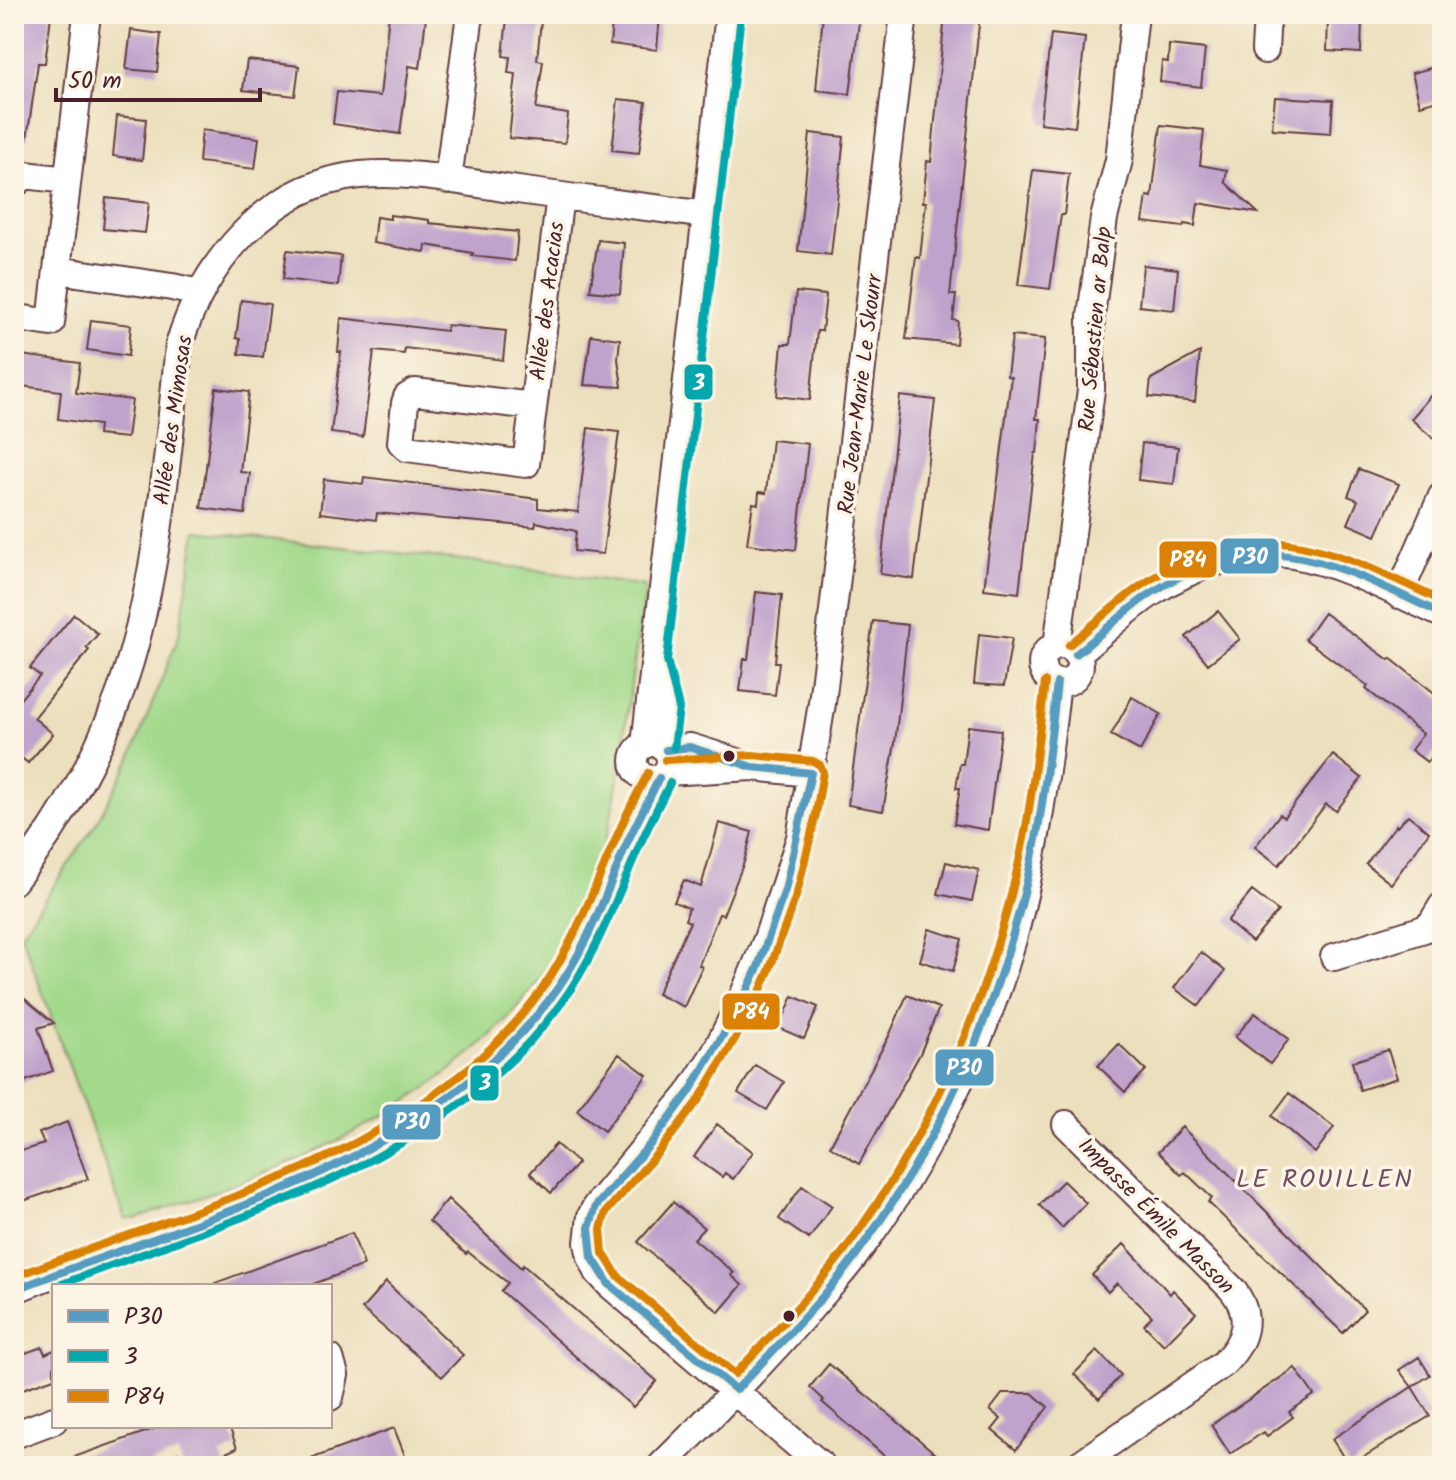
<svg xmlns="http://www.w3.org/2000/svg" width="1456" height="1480" viewBox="0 0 1456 1480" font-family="Kalam,sans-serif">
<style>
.green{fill:#a2d98b;stroke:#767c5b;stroke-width:2}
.building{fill:#c0a3cc}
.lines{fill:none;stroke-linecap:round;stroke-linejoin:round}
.minor-casing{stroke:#623c41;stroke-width:30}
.minor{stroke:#fff;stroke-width:26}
.bus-1-casing{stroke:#fcf5e5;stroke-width:14}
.bus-2-casing{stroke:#fcf5e5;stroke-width:14}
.bus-3-casing{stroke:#fcf5e5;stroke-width:14}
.bus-1{stroke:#559cc0;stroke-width:8}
.bus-2{stroke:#04a7ac;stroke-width:8}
.bus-3{stroke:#da8106;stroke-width:8}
.bus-dot{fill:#4a1f2b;stroke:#fcf5e5;stroke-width:3}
.labels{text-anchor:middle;stroke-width:7;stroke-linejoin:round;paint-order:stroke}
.street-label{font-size:22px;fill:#4a1f2b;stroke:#fcf5e5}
.quarter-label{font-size:26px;letter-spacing:2px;fill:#734d63;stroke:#fcf5e5}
.line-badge{stroke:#fcf5e5;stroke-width:3}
.badge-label{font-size:22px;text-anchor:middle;font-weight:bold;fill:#fff}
</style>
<rect width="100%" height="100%" fill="#fcf5e5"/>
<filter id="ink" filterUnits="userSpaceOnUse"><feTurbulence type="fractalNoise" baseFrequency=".0125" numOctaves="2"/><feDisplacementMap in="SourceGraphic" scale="16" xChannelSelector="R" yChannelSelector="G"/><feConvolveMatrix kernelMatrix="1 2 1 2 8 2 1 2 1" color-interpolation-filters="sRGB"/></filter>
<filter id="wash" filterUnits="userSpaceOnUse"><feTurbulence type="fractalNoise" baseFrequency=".006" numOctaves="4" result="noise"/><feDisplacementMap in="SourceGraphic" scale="32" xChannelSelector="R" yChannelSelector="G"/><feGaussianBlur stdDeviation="1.8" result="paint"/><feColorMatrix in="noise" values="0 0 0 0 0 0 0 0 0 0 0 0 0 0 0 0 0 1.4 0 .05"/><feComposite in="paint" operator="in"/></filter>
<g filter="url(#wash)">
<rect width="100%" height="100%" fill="#ecdfbd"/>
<path class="green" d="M196,531l276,30 172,25 2,4c-18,87 -20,177 -44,263 -43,148 -159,240 -294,302 -55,25 -114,43 -171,64h-12l-104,-285 74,-109 35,-65 49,-125z"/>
<g id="blocks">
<path class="building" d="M18,14l33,2 -6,47h-7l-11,76 -13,-1v-111h3z
M389,14l37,3 -6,51 -11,-2 -9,68 -67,-10 4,-32 43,4z
M626,14h34l-3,36 -47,-6 2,-21 13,1z
M823,14h37l-10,80 -34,-4z
M945,14l35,1 -30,280h6l-3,25 5,1 -2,23 -50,-5 10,-82 4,1 6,-56h-3l4,-41 4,1z
M507,18l34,3 -4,39 6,1 -7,48 32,5 -3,29 -56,-5 7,-64 -8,-1 2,-16 -7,-1z
M1328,18l34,1 -1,34 -34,-2z
M131,30l30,4 -4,38 -31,-3z
M1051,34l34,4 -10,89 -35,-4z
M1169,45l36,4 -4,38 -41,-5 2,-21 6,1z
M247,60l52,6 -4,30 -52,-6z
M1442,65v34l-22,6 -8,-32z
M1275,97l58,3 -2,33 -59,-4z
M618,99l28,3 -7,51 -27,-3z
M117,116l29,3 -4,41 -29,-4z
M1161,125l43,5 -4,35 27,5 -2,12 33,31 -60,-10 -3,23 -11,-2 -1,3 -40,-5 4,-26 5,1z
M202,130l57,8 -4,31 -56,-7z
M810,133l34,4 -13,118 -33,-4z
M1033,170l36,4 -5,41h-3l-11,74 -32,-4z
M106,198l43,5 -4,30 -42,-4z
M390,215l39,5v3l89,9 -3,29 -43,-5 1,-3 -47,-8 -1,7 -52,-9 3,-26 14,2z
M598,240l26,3 -4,51 -30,-3z
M287,250l54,6 -3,30 -55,-7z
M1143,265l35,4 -4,41 -35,-4z
M796,292l30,3 -4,36h-5l-7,69 -33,-4 5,-52h8z
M241,300l29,4 -7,53 -24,-3 1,-15 -4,-1z
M341,318l105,13 1,-6 59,6 -3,29 -98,-12 -1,6 -30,-3 -11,86 -32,-4 10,-81h-3z
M91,320l40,5 -3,31 -41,-6z
M591,335l29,4 -2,20 4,28 -38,-2z
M1012,336l33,3 -9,80h4l-3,34h-2l-16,140 -35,-4 27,-212 -4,-1z
M1200,352l-5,50 -46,-5 2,-18z
M14,354l66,9 -4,30 56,7 -5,38 -29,-3 1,-10 -41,-6 3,-28 -47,-6z
M1442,382v64l-31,-27z
M216,388l33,4 -9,80 10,1 -5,41 -44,-6z
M900,396l35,4 -21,179 -34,-5z
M588,428l31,4 -16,122 -29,-3 2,-20 -40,-9 -1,5 -158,-14 -1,7 -56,-7 4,-34 39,5 1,-7 174,22v9l40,4z
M772,440l36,4 -12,106 -49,-6 6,-41 5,1 1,-12 7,1z
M1142,443l36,4 -4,37 -36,-4z
M1359,469l40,15 -23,52 -28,-12 10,-24 -10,-4z
M756,592l26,3 -7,67h4l-4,33 -35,-4 4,-32h4z
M1218,611l22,28 -32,25 -22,-27z
M1324,613l65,47 1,-2 52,41v50l-3,-2 -12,15 -16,-12 12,-16 -57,-45 2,-3 -63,-47z
M74,614l24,20 -12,14 3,2 -55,68 19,16 -25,29 -14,-11v-51l3,2 23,-27 -10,-8z
M873,621l35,4 -13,118 -12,68 -35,-6z
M979,634l33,4 -8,48 -30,-2z
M1132,697l29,17 -21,37 -29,-16z
M968,726l33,4 -13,100 -34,-6 6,-36h-4l4,-24h3z
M1333,755l29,23 -26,33 -10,-7 -47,61 -24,-18 25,-33 4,3z
M1408,815l21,17 -38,52 -25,-20 30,-39 1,2z
M719,823l33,9 -8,30 -21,53 -4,-1 -20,51 3,2 -18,40 -27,-13 33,-72 -5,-2 4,-12 -15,-6 10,-22 17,7z
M946,862l33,8 -7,31 -34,-7z
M1252,891l26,20 -26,31 -25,-21z
M929,929l33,10 -9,32 -33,-10z
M1201,952l24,19 -26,35 -25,-18z
M14,990l40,33 -16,5 15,43 -39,14z
M907,995l32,13 -19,46 -61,110 -29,-18 59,-110z
M793,996l25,11 -14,32 -25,-11z
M1255,1013l34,26 -19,25 -35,-27z
M1119,1044l27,26 -21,22 -27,-26z
M1388,1050l9,28 -37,12 -8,-28z
M619,1054l28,21 -43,56 -27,-21z
M755,1065l29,17 -17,28 -29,-17z
M1289,1093l45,34 -19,26 -43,-37z
M67,1122l21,57 -74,25v-51l30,-9 -5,-11z
M717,1124l36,28 -20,27 -8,-6 -3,4 -28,-20z
M1182,1127l183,183 -22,23 -135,-131 4,-4 -27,-26 -4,3 -23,-23z
M556,1144l22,19 -27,30 -21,-20z
M1063,1181l23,22 -24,25 -23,-23z
M802,1186l30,20 -23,33 -30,-20z
M448,1199l73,69 2,-3 134,116 -24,26 -132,-116 7,-8 -40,-31 -2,2 -37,-33z
M673,1202l31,26 -10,11 40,34 -3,2 11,10 -23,27 -81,-70z
M352,1233l12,32 -56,21h-92l-1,-3z
M1124,1244l46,50 3,-4 23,23 -32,32 -20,-20 8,-9 -35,-33 -9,9 -16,-17z
M386,1282l77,73 -21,22 -80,-68z
M42,1347l3,7 9,-4v28l-40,14v-35z
M1097,1351l24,24 -22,24 -25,-25z
M1419,1357l11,18 -18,12 -13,-17z
M829,1364l62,52 59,50h-54l-74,-64 2,-2 -14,-13z
M1295,1368l19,27 -25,17 4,5 -26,19 -3,-4 -34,22 -19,-29z
M1412,1387l18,29 -81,50 -17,-27z
M1003,1393h29l16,14 -32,43 -24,-20 9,-11 -11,-9z
M162,1426h67l8,22 -16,7 4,11h-42l-5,-13 -35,13h-85l-1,-3z
M394,1428l11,28 -26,10h-82v-2z"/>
</g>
</g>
<g filter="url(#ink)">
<use href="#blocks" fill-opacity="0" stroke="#623c41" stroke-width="2"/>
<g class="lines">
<g class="minor-casing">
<path id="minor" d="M87,14l-30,256 115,17 27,6
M1265,50l2,-36
M448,180l22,-166
M14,185l11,-10 42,5
M14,315l4,3 33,5 6,-53
M533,406l-118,-14 -8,5 -2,6 -4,39 6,6 119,16 34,-268
M1399,595l43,-99
M1042 664a19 19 0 1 1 38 0a19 19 0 1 1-38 0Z
M1057,646l34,-256v-74l13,-98 15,-58 16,-146
M1076,654c27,-20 49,-44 77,-62 38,-25 93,-45 140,-37 52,9 102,38 149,59
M634 761a18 18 0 1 1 36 0a18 18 0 1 1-36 0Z
M645,745l84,-731
M662,746l5,-26 -5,-37
M666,750l24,-3 51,16
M666,772l86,-5 59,6
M14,881c51,-64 93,-140 116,-219 30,-102 38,-211 49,-317 25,-83 90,-161 181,-170 52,-5 107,8 158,15 62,9 125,16 188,25
M1334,957l90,-28 7,-5 11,-18
M1066,1124l165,164c23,27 15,53 -8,76l-146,102
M14,1290c186,-79 407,-117 535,-290 39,-54 61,-118 88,-179 7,-14 15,-28 22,-43
M330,1358l5,17 -5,22
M14,1435l40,-15
M661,1466c52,-51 102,-104 150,-158 14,-17 30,-33 43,-51 71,-95 127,-204 159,-318 23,-84 34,-170 44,-256
M822,1466l-213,-182 -11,-12 -7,-15 -3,-14 3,-27 5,-10 92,-111 27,-42 29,-59 23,-55 33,-101 22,-135 82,-689"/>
</g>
<use href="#minor" class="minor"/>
<g class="bus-1-casing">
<path id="bus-1" d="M1076,654c26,-20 49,-44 77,-62 111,-72 183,-27 289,22
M666,750l24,-3 62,20 59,6
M14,1290c188,-74 406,-122 535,-290 36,-46 56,-104 78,-157 10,-22 22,-43 32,-65
M736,1390c40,-43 82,-84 117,-131 93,-124 153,-268 183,-420 10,-51 15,-104 21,-156
M736,1390l-127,-106 -17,-27 -3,-29 7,-22 56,-64 38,-51 51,-87 17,-37 27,-77 26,-117"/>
</g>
<g class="bus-2-casing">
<path id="bus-2" d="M674,748l5,-40 -12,-48 74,-645
M57,1286c178,-70 381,-118 502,-280 35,-47 56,-104 79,-157 10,-23 21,-44 32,-66"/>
</g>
<g class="bus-3-casing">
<path id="bus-3" d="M1069,645c25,-20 48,-44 76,-62 113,-75 188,-33 297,18
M665,760l87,-5 61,6 7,4 3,7 -7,42 -19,79 -28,78 -17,39 -52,88 -39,51 -55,63 -5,17 2,24 15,23 117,98c37,-40 76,-79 109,-123 91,-122 150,-264 180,-413 10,-52 15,-104 21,-156
M14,1277c178,-70 411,-122 528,-288 37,-53 57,-115 84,-173 7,-15 15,-29 22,-43"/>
</g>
<use href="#bus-1" class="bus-1"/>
<use href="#bus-2" class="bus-2"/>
<use href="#bus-3" class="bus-3"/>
</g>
</g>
<g class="bus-dot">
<circle cx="729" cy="756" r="7"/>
<circle cx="789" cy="1316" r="7"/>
</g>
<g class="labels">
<g class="street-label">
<text transform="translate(546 301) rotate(-83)" y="8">Allée des Acacias</text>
<text transform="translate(1094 329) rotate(-85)" y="8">Rue Sébastien ar Balp</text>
<text transform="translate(859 394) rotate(-83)" y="8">Rue Jean-Marie Le Skourr</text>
<text transform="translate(172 420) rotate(-82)" y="8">Allée des Mimosas</text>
<text transform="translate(1157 1215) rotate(45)" y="8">Impasse Émile Masson</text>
</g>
<g class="quarter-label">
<text x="1325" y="1187">LE ROUILLEN</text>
</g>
</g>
<g class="line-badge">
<rect x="683" y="363" width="31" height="38" rx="8" fill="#04a7ac"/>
<rect x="1219" y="537" width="61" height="38" rx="8" fill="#559cc0"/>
<rect x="1158" y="540" width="60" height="39" rx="8" fill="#da8106"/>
<rect x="721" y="992" width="60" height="39" rx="8" fill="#da8106"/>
<rect x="934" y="1048" width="61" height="39" rx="8" fill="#559cc0"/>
<rect x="469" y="1064" width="31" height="38" rx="8" fill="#04a7ac"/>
<rect x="381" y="1103" width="61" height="38" rx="8" fill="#559cc0"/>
</g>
<g class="badge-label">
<text x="699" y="390">3</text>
<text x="1250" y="564">P30</text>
<text x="1188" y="567">P84</text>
<text x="751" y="1019">P84</text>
<text x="964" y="1075">P30</text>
<text x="485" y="1090">3</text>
<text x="412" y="1129">P30</text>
</g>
<rect width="1456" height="1480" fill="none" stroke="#fcf5e5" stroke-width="48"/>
<rect x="52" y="1284" width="280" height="144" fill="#fcf5e5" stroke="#b59f9b" stroke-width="2"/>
<rect x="68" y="1310" width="40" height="12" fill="#559cc0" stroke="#b59f9b" stroke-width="2"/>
<text x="124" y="1324" font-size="24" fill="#4a1f2b">P30</text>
<rect x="68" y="1350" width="40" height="12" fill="#04a7ac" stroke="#b59f9b" stroke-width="2"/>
<text x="124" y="1364" font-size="24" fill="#4a1f2b">3</text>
<rect x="68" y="1390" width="40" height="12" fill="#da8106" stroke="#b59f9b" stroke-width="2"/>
<text x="124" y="1404" font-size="24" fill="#4a1f2b">P84</text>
<path d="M56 88v12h204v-12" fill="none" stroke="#4a1f2b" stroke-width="4"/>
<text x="68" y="88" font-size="24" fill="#4a1f2b" stroke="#fcf5e5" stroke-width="6" paint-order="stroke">50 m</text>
</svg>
